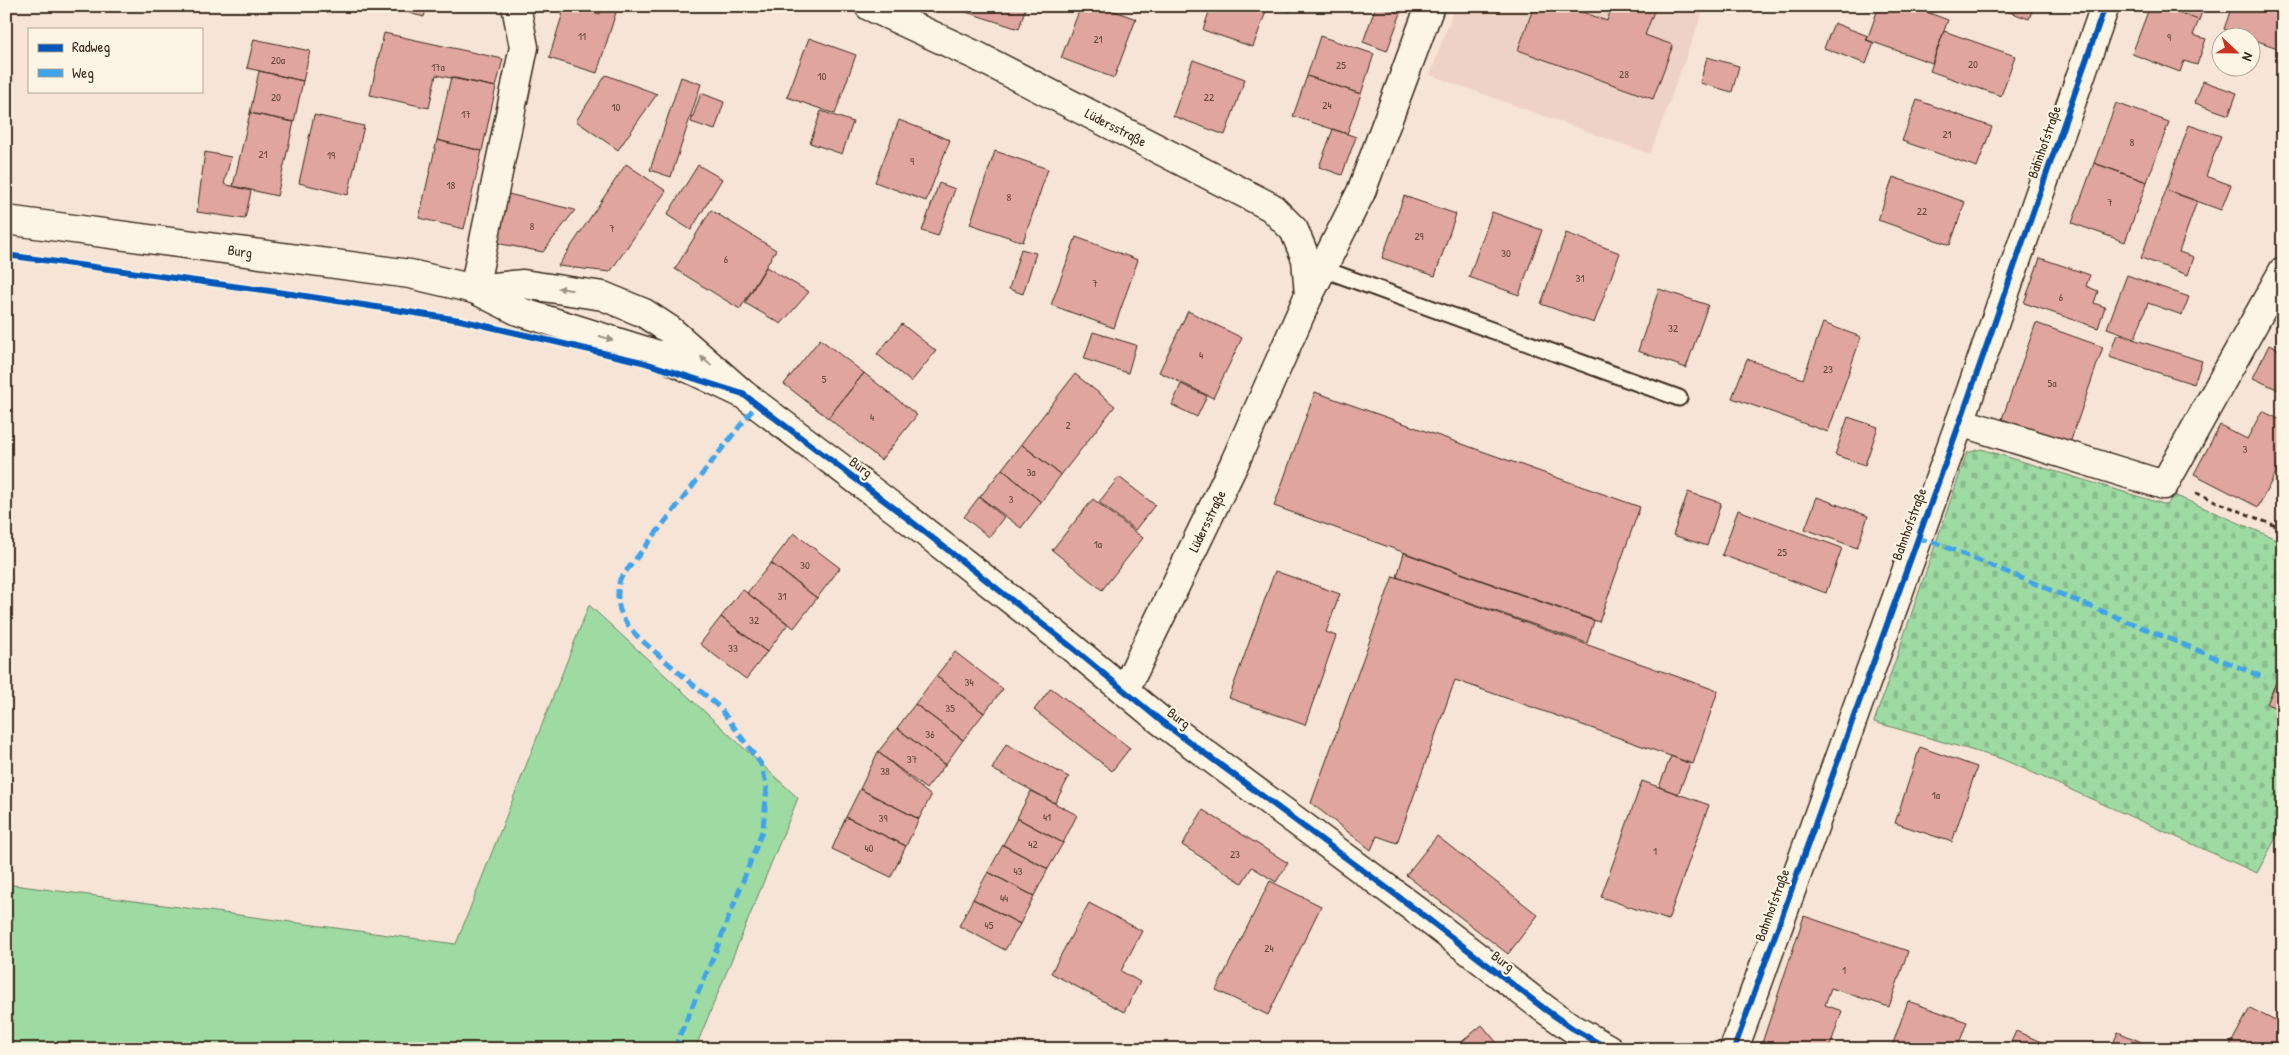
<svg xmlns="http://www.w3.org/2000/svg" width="2289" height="1055" viewBox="0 0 2289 1055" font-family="'Patrick Hand',sans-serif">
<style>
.built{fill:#efd2c6}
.green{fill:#9ddba3;stroke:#6c8260}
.cemetery{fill:url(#cemetery-stones);stroke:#6c8260}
.building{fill:#dfa59e;stroke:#3b2a1e}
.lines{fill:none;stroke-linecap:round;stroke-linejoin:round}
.service-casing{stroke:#3b2a1e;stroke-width:19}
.minor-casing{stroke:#3b2a1e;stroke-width:31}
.tertiary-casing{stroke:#3b2a1e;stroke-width:31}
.path{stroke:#3b2a1e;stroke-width:3;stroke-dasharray:5 4;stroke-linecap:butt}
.service{stroke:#fcf5e5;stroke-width:15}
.minor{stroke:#fcf5e5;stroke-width:28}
.tertiary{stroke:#fcf5e5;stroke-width:28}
.quiet{stroke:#3fa3ea;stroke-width:5;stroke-dasharray:10 5;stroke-linecap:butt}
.cycleway-casing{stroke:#fcf5e5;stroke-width:9}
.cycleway{stroke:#0057b8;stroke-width:6}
.oneway{fill:#9c9082}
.labels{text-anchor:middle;stroke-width:4.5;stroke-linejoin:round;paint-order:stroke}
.number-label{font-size:11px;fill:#64493e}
.street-label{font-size:14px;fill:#3b2a1e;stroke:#fcf5e5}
</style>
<defs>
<pattern id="cemetery-stones" width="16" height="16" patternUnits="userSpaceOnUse" patternTransform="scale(1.25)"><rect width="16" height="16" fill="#9ddba3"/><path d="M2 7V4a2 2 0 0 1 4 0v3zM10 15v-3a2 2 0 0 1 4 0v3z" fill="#88bc8c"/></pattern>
</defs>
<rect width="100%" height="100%" fill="#f6e5d7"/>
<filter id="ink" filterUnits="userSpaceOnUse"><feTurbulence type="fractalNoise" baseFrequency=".02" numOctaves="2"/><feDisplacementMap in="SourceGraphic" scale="10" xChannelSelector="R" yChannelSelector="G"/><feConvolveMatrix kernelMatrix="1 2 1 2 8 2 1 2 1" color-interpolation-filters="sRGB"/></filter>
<g filter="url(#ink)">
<path class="built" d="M1455,6h250l-55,148 -220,-79z"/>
<path class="green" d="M589,605l209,193 -103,251h-689v-165l450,60z"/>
<path class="cemetery" d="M1981,449l186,56 7,-10 109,47v283l-26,48 -255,-114 -128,-37 93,-269z"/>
<path class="building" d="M382,6h45l-3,11z
M565,6h10l25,8 2,-8h16l-21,67 -48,-15z
M958,6h68l-7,23 -62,-20z
M1081,6h20l35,13 -22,59 -53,-20z
M1211,6h57l-15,41 -50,-17z
M1271,6h21l-2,6z
M1376,6l25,7 -14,38 -24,-9z
M1534,6h45l-2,4 30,11 5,-15h44l-11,29 28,10 -20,54 -135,-49z
M1879,6h31l38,14 -16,43 -65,-23z
M1915,6h20l-2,7z
M1992,6h42l-5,13z
M2150,6h12l37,14 -6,15 13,4 -9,26 -13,-4 -4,11 -48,-18z
M2162,6h42l-5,14z
M2232,6h48l-1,4 4,2v38l-59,-21z
M1834,23l34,13 -2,4 8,3 -8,21 -42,-16z
M1944,31l71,25 -14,40 -71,-25z
M384,33l119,26 -7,28 -60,-12 -7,33 -59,-13z
M1320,36l54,18 -13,40 -54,-18z
M809,38l47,17 -21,59 -48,-17z
M254,39l56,12 -7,30 -56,-13z
M1707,57l32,9 -7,26 -32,-9z
M1193,60l52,19 -20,56 -52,-19z
M259,71l44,10 -9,41 -44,-9z
M606,75l51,19 -39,56 -42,-29z
M1307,76l54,18 -14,40 -54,-18z
M451,77l45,10 -14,64 -45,-11z
M681,77l20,7 -30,93 -21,-7z
M2203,81l34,12 -8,22 -34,-12z
M701,93l23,9 -9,28 -24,-8z
M1917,100l75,27 -15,40 -75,-26z
M2116,103l53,19 -22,60 -53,-19z
M821,111l32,11 -11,32 -32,-11z
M250,113l44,9 -17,74 -44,-10z
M314,115l50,11 -16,69 -49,-12z
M899,120l51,20 -24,61 -51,-19z
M2189,125l32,11 -15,40 25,9 -10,25 -55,-20z
M1333,129l23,8 -14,38 -23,-8z
M437,140l45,11 -18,78 -45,-11z
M995,151l53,18 -25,73 -53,-18z
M205,152l26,5 -7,27 27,7 -6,28 -48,-7z
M2094,163l53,19 -22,60 -53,-19z
M626,164l40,27 -56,81 -52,-6z
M698,165l24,14 -31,51 -24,-15z
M1893,177l72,25 -15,43 -72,-25z
M939,183l16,6 -17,47 -16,-5z
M2166,190l31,11 -18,51 15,5 -6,18 -47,-17z
M508,194l67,16 -32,42 -47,-9z
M1404,196l52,18 -21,62 -53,-18z
M711,210l65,40 -36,59 -65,-40z
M1492,212l50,18 -23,65 -50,-18z
M1566,233l54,20 -26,70 -53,-19z
M1076,237l62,23 -24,68 -63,-23z
M1021,249l15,4 -13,41 -14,-5z
M2040,258l50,17 -4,11 12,5 -4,12 11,4 -7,21 -74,-25z
M766,267l43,25 -28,32 -36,-21z
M2127,275l62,22 -7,18 -34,-12 -13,35 -28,-10z
M1659,289l49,16 -22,63 -48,-17z
M1188,311l54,27 -29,60 -54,-26z
M1823,323l38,14 -33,95 -96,-34 15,-39 56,20z
M2036,323l67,24 -33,96 -68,-24z
M902,324l34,27 -25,31 -34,-28z
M1093,332l43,13 -8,28 -44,-14z
M2117,334l85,27 -8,23 -85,-27z
M820,339l44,34 -36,45 -44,-34z
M2269,345l14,7v40l-30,-14z
M864,373l53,42 -36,45 -53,-42z
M1075,374l40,32 -54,69 -40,-31z
M1181,384l26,12 -10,21 -25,-12z
M1315,392l325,115 -41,115 -325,-116z
M2262,411l21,10v38l-25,48 -64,-33 26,-49 27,14z
M1848,417l30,10 -13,38 -30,-10z
M1021,444l40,31 -20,27 -39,-33z
M1002,469l39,33 -20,26 -41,-31z
M1119,477l36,28 -20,25 -36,-28z
M1688,492l33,11 -14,43 -34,-11z
M979,497l25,20 -15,20 -25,-20z
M1817,497l51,19 -11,32 -52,-19z
M1093,499l50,39 -41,52 -50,-40z
M1738,510l104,38 -16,45 -104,-38z
M794,533l46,35 -23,30 -46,-35z
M1404,553l190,68 -7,22 -190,-66z
M771,563l46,35 -23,30 -47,-35z
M1275,571l65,23 -14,38 10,4 -31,89 -76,-27z
M1393,576l325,115 -25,73 -238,-84 -58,163 -20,-7 -6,14 -60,-47z
M742,589l46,35 -21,28 -46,-35z
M721,617l46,35 -21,27 -46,-35z
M955,652l48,37 -19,24 -48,-37z
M2281,670l2,1v40l-16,-7z
M936,676l48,37 -21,27 -48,-36z
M1051,688l79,60 -18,23 -78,-61z
M915,704l48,36 -18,25 -48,-37z
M897,728l48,37 -19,24 -48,-37z
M1006,744l63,33 -14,26 -63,-34z
M1920,747l57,20 -25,75 -57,-19z
M878,752l53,44 -12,23 -59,-30z
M1671,756l19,8 -12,30 -19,-7z
M1642,781l67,24 -41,115 -67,-23z
M860,789l59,30 -13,27 -60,-29z
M1031,791l46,24 -14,28 -46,-25z
M1203,810l85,53 -12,19 -24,-15 -10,16 -60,-38z
M846,817l60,29 -15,31 -59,-28z
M1017,818l46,25 -15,26 -45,-24z
M1437,836l101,79 -30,39 -102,-79z
M1003,845l45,24 -14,27 -46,-24z
M988,872l46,24 -14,28 -47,-25z
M1270,881l51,25 -53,109 -52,-25z
M973,899l47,25 -15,26 -46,-24z
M1089,903l53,28 -21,40 19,11 -16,30 -73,-39z
M1804,916l104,35 -19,56 -58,-19 -6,17 17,6 -13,38h-50l-17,-6z
M1908,1001l59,21 -10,27h-66z
M2250,1008l33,17v24h-55z
M1482,1025l20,24h-49z
M2016,1031l41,18h-49z
M2118,1032l40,17h-47z"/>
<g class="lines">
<g class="service-casing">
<path id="service" d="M1323,269l356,129"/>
</g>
<g class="minor-casing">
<g id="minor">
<path id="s1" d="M869,6l108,50 294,151 23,23 12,29 3,36 -75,169 -109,226"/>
<path d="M474,289l50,-242 -8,-41"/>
<path d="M1309,295l52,-103 69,-186"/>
<path d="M1960,422l204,63 119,-214"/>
<path d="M1734,1049l226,-627 145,-416"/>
</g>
</g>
<g class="tertiary-casing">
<g id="tertiary">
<path id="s2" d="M6,220l404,54 64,15"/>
<path d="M743,394l-78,-37 -147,-46 -44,-22 49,-5 80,12 41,17 26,17 73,64 155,117 171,134 92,76 250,185 135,104 26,18 37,21"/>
</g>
</g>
<path class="path" d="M2196,493l87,36"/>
<use href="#service" class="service"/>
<use href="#minor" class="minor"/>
<use href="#tertiary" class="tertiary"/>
<path class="quiet" d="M1917,538l19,5 329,135
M674,1049l41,-96 48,-124 4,-42 -6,-23 -41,-56 -81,-70c-18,-19 -25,-32 -19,-59l137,-175"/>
<g class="cycleway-casing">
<path id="cycleway" d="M6,255l286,39 168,26 182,42 101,32 155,117 171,134 92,76 250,185 135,104 26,18 37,21
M1734,1049l226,-627 145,-416"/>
</g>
<use href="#cycleway" class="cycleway"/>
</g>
<defs><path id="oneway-solid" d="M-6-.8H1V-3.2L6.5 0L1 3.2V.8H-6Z" transform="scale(1.25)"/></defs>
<g class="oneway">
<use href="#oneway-solid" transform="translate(565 289) rotate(-171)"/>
<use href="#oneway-solid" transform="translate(606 338) rotate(18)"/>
<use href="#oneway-solid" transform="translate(706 361) rotate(-139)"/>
</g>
</g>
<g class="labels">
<g class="number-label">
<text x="582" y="40">11</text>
<text x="2169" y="41">9</text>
<text x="1098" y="43">21</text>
<text x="278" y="64">20a</text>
<text x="1973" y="68">20</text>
<text x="1341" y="69">25</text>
<text x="438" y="71">17a</text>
<text x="1624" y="78">28</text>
<text x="822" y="80">10</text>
<text x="276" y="101">20</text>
<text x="1209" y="101">22</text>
<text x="1327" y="109">24</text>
<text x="616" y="111">10</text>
<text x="466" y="118">17</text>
<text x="1947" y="138">21</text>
<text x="2132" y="146">8</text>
<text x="263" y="158">21</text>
<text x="331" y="159">19</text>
<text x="912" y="165">9</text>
<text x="451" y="189">18</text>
<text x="1009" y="201">8</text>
<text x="2110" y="206">7</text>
<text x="1922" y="215">22</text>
<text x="532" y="230">8</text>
<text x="612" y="232">7</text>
<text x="1419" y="240">29</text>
<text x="1506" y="257">30</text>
<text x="726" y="263">6</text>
<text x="1580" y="282">31</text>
<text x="1095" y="287">7</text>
<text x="2061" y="301">6</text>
<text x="1673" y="332">32</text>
<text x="1201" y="359">4</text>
<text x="1828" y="373">23</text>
<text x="824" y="383">5</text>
<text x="2052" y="387">5a</text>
<text x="872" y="421">4</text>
<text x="1068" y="429">2</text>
<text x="2245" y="453">3</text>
<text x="1031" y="476">3a</text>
<text x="1011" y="503">3</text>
<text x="1098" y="548">1a</text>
<text x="1782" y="556">25</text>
<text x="805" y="569">30</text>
<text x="782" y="600">31</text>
<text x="754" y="624">32</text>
<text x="733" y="652">33</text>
<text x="969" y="686">34</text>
<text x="950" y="712">35</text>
<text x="930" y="738">36</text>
<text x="912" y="763">37</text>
<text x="885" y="775">38</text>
<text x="1936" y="799">1a</text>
<text x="1047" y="821">41</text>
<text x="883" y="822">39</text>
<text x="1033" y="848">42</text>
<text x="869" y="852">40</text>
<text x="1655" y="855">1</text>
<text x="1235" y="858">23</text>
<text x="1018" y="875">43</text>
<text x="1004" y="902">44</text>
<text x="989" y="929">45</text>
<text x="1269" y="952">24</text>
<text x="1844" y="974">1</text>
</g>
<g class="street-label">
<text dy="5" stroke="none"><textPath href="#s1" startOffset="275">Lüdersstraße</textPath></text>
<text transform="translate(2044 142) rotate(-71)" y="5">Bahnhofstraße</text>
<text dy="5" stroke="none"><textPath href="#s2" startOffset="236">Burg</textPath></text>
<text transform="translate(861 467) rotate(37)" y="5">Burg</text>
<text transform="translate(1207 521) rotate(-64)" y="5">Lüdersstraße</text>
<text transform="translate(1909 524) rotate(-70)" y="5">Bahnhofstraße</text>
<text transform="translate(1179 718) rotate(37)" y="5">Burg</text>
<text transform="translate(1772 905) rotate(-70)" y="5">Bahnhofstraße</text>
<text transform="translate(1503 961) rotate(37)" y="5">Burg</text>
</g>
</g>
<rect width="2289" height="1055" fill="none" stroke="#fcf5e5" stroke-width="25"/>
<rect x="12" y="12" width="2264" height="1030" fill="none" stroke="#3b2a1e" stroke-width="2" filter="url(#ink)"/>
<rect x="28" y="28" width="175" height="65" fill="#fcf5e5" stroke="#afa495"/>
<rect x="38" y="44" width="25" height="8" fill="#0057b8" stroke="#afa495"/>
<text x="72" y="52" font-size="15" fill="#3b2a1e">Radweg</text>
<rect x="38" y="69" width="25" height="8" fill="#3fa3ea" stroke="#afa495"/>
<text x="72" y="78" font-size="15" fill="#3b2a1e">Weg</text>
<g transform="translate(2236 52) rotate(112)"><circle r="24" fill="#fcf5e5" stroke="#afa495"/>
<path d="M0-4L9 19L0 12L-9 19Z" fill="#c8321e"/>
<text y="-8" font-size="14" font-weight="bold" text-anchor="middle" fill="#3b2a1e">N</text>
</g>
</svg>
